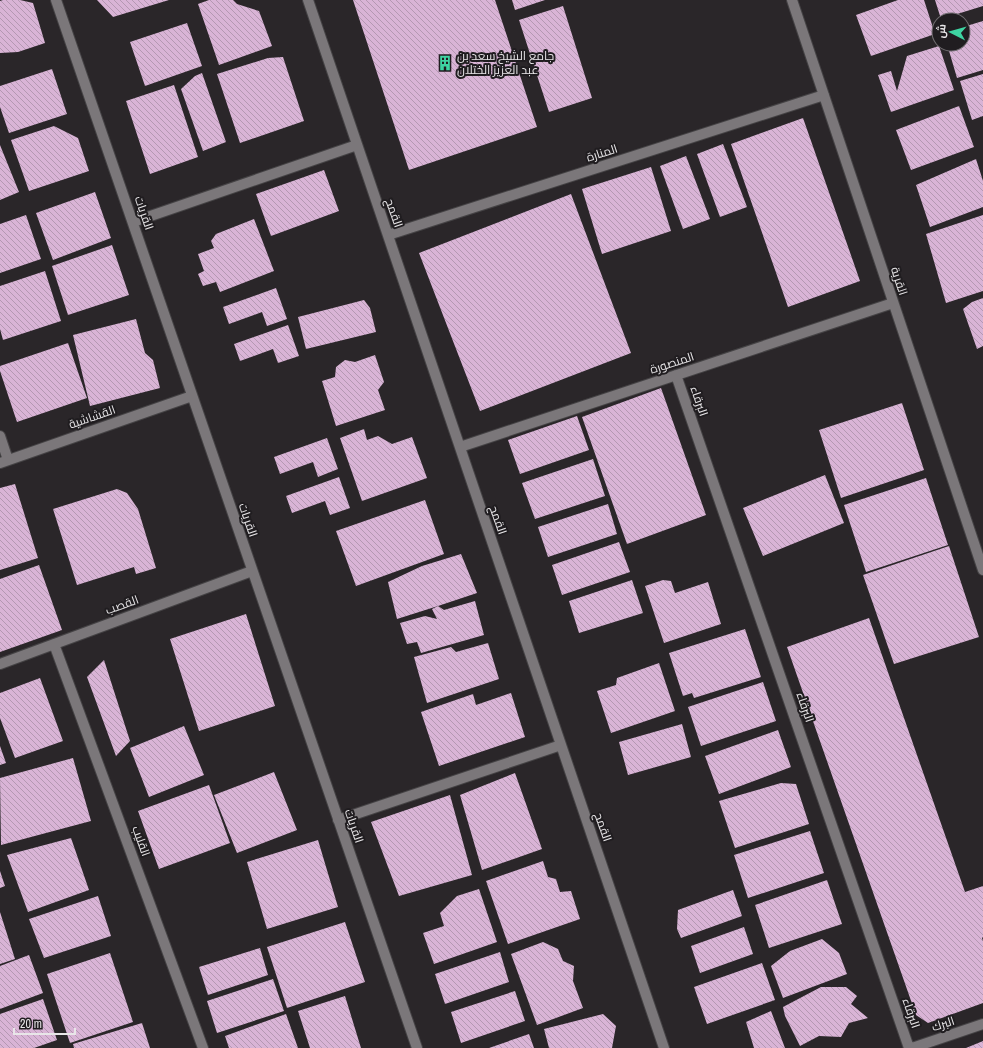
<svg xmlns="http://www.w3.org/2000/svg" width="983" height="1048" viewBox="0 0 983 1048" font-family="'Archivo Narrow',Cairo,sans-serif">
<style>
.building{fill:url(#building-back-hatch)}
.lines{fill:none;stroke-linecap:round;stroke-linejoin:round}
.street-casing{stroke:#454345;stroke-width:12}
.street{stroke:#7b777a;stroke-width:10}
.labels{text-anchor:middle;stroke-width:4;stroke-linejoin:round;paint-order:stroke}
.poi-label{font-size:12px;fill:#e8e6e8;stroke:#201d20;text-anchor:start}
.street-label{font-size:12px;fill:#e8e6e8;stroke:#201d20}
</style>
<defs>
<pattern id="building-back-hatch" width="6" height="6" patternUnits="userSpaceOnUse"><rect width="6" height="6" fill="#d9b4d6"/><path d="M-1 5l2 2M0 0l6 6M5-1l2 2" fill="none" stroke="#b498b2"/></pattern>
</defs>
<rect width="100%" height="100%" fill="#2a2629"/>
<path class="building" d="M3,0h17l13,3 12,40 -27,9 -18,1v-52z
M97,0h72l-56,17z
M209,0h24l4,4 22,7 13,35 -53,19 -21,-61z
M353,0h142l42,127 -128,43z
M512,0h33l-30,10z
M898,0h26l11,34 -64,22 -15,-41z
M935,0h48v6l-42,13z
M563,6l29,92 -43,14 -30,-92z
M983,21v49l-26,8 -10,-34h16v-17z
M187,23l15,43 -57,20 -15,-44z
M939,46l15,44 -63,22 -13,-37 13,-4 6,20 10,-35z
M283,57l21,64 -64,22 -23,-69 51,-16z
M52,69l15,45 -58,19 -9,-26v-21z
M202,73l24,69 -23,9 -22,-62 14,-13z
M983,74v42l-11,4 -12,-39z
M174,85l24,72 -48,17 -24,-73z
M959,106l15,41 -63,23 -15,-40z
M803,118l57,163 -72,26 -57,-163z
M54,126l24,12 11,33 -60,20 -18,-51z
M723,144l24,63 -27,10 -23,-63z
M0,145l19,47 -19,8z
M686,156l24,63 -27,10 -23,-63z
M976,159l7,22v26l-53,20 -14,-42z
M651,167l20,64 -69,23 -20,-65z
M324,170l15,41 -68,25 -15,-42z
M95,192l16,46 -58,22 -17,-47z
M571,194l60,159 -151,58 -61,-158z
M26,215l15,44 -41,14v-49z
M983,215v76l-37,12 -20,-69z
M254,219l20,52 -54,21 -4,-10 -13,4 -5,-12 6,-3 -6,-17 16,-6 -3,-7 5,-7z
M112,245l17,50 -61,20 -16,-49z
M45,271l16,50 -58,19 -3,-11v-43z
M276,288l11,31 -20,7 -5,-14 -33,12 -6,-17z
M983,298v48l-6,3 -14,-40 9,-7z
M364,300l6,8 6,24 -70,17 -8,-32z
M136,319l9,34 8,7 7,28 -70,18 -17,-71z
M288,325l11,31 -21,7 -5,-14 -33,12 -6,-17z
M68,343l19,55 -70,24 -17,-51v-5z
M375,355l9,27 -6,8 7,20 -49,16 -14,-45 13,-4 1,-10 9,-7 10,2z
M661,388l45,127 -79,29 -45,-127z
M902,403l22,67 -83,28 -22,-68z
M577,416l12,34 -69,24 -12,-34z
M364,429l3,11 11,-4 14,8 20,-7 15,41 -65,23 -22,-63z
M327,438l11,31 -20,8 -5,-15 -33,12 -6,-17z
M593,459l12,37 -70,23 -13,-36z
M825,475l19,48 -81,33 -20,-48z
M339,477l11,31 -20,7 -5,-14 -33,12 -6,-17z
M926,478l22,67 -82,27 -22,-67z
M15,484l23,74 -38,12v-82z
M117,489l10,4 11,16 18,59 -20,6 -2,-7 -57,18 -24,-76z
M425,500l19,54 -88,32 -20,-55z
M608,504l9,30 -69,23 -10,-30z
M619,542l11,30 -68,23 -10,-30z
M949,546l30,91 -85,27 -31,-89z
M461,554l16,39 -39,13 6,4 31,-9 9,34 -63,18 -4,-11 -10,2 -7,-21 25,-7 12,3 -5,-10 6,-3 -41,13 -9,-37 34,-16z
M39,565l23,65 -62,22v-73z
M632,580l11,33 -64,20 -10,-32z
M663,580l8,1 4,12 33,-11 13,42 -57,19 -19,-57z
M246,614l29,92 -76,25 -29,-92z
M869,618l96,274 18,-6v51l-1,1 1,3v62l-55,20 -12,-8 -129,-368z
M745,629l16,48 -67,21 -2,-5 -9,3 -14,-43z
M488,643l11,36 -72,24 -13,-46 37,-10 5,5z
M104,660l26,81 -14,15 -29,-79z
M659,663l16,48 -64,22 -14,-42 19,-6 1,-7z
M40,678l23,63 -48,17 -15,-40v-25z
M763,682l13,39 -75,25 -13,-39z
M511,693l14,44 -86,29 -18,-54 52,-18 3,11z
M682,724l9,33 -63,18 -9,-33z
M184,726l20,49 -55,22 -19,-49z
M778,730l13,37 -72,27 -14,-38z
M0,746l6,17 -6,2z
M73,758l18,63 -90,24 -1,-67z
M274,772l23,58 -60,23 -23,-58z
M515,773l27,76 -60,21 -22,-75z
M781,783l15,1 13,40 -74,24 -16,-47z
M209,785l21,58 -71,26 -21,-58z
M450,795l22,80 -73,21 -28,-74z
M810,831l14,42 -76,25 -14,-43z
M71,838l18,52 -61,22 -21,-57z
M318,840l20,67 -71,22 -20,-67z
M543,861l5,16 8,2 4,13 11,-1 9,28 -72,25 -22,-63z
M0,871l5,15 -5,2z
M827,880l15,44 -73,24 -14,-43z
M479,889l18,53 -63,22 -11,-31 21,-7 -4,-13 17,-17z
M733,890l9,26 -61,22 -4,-9 1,-19z
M98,896l13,40 -67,22 -15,-39z
M0,912l15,47 -15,5z
M345,922l20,60 -78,26 -20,-61z
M744,927l9,27 -53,19 -9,-27z
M822,939l17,14 8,21 -64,24 -12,-32 19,-15z
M543,942l15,7 5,12 11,5 -1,15 10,27 -46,17 -26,-71z
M260,948l8,27 -60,20 -9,-28z
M500,952l9,30 -64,22 -10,-30z
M110,953l23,69 -63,21 -23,-69z
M29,955l14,38 -43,16v-43z
M762,963l13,37 -68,24 -13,-37z
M273,979l11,32 -67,22 -10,-32z
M821,987h25l11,9 -6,8 17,14 -19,5 -8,14 -22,-1 -19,10 -15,-30 -2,-9z
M515,991l10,30 -64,22 -10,-31z
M345,996l16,52h-51l-12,-37z
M43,999l14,41 -23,8h-34v-34z
M771,1011l14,37h-31l-8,-26z
M286,1014l12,34h-69l-4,-12z
M603,1014l13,12 -4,22h-63l-5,-19z
M142,1023l8,25h-76l-1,-4z
M529,1034l5,14h-45z
M983,1041v7h-17z"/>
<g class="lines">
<g class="street-casing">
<path id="street" d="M56,0l361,1048
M308,0l356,1048
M792,0l191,570
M133,222l224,-77
M388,235l436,-140
M676,375l233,673
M0,436l8,24
M460,447l433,-144
M0,463l192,-67
M54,644l149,404
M0,664l252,-93
M338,820l223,-75
M912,1048l71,-24"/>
</g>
<use href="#street" class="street"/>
</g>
<defs>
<g id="building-bare" transform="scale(1.2)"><path d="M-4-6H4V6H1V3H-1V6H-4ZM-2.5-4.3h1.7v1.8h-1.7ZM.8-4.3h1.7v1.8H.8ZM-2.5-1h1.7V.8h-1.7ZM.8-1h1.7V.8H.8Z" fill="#3ed4a2" stroke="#201d20" stroke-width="2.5" paint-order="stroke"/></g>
</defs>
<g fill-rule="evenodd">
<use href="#building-bare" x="445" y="63"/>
</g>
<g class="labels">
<g class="poi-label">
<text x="457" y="60">جامع الشيخ سعد بن<tspan x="457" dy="14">عبد العزيز الختلان</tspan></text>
</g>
<g class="street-label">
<text transform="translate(602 153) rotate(-18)" y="4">المنارة</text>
<text transform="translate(144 213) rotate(71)" y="4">القريات</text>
<text transform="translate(394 213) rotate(71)" y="4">القمح</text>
<text transform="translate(899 281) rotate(72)" y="4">القرية</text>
<text transform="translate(672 363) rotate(-18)" y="4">المنصورة</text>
<text transform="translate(699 401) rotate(71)" y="4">البرقاء</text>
<text transform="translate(92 417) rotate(-19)" y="4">القشاشية</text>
<text transform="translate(248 520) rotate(71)" y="4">القريات</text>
<text transform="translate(498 520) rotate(71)" y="4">القمح</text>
<text transform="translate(122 605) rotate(-20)" y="4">القصب</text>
<text transform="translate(805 707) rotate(71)" y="4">البرقاء</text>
<text transform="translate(354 826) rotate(71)" y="4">القريات</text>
<text transform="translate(603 827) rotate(71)" y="4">القمح</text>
<text transform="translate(141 841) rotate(70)" y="4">القليب</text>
<text transform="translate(911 1013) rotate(71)" y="4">البرقاء</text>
<text transform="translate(943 1024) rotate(-18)" y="4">البرك</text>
</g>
</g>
<g transform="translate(951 32) rotate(276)"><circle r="19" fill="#201d20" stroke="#706d70"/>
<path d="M0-3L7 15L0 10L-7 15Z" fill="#3ed4a2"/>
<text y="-6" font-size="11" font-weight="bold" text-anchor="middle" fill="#e8e6e8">ش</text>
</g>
<path d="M14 1028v6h61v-6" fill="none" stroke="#e8e6e8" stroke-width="2"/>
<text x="20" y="1028" font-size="12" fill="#e8e6e8" stroke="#201d20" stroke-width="3" paint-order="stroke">20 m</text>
</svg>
